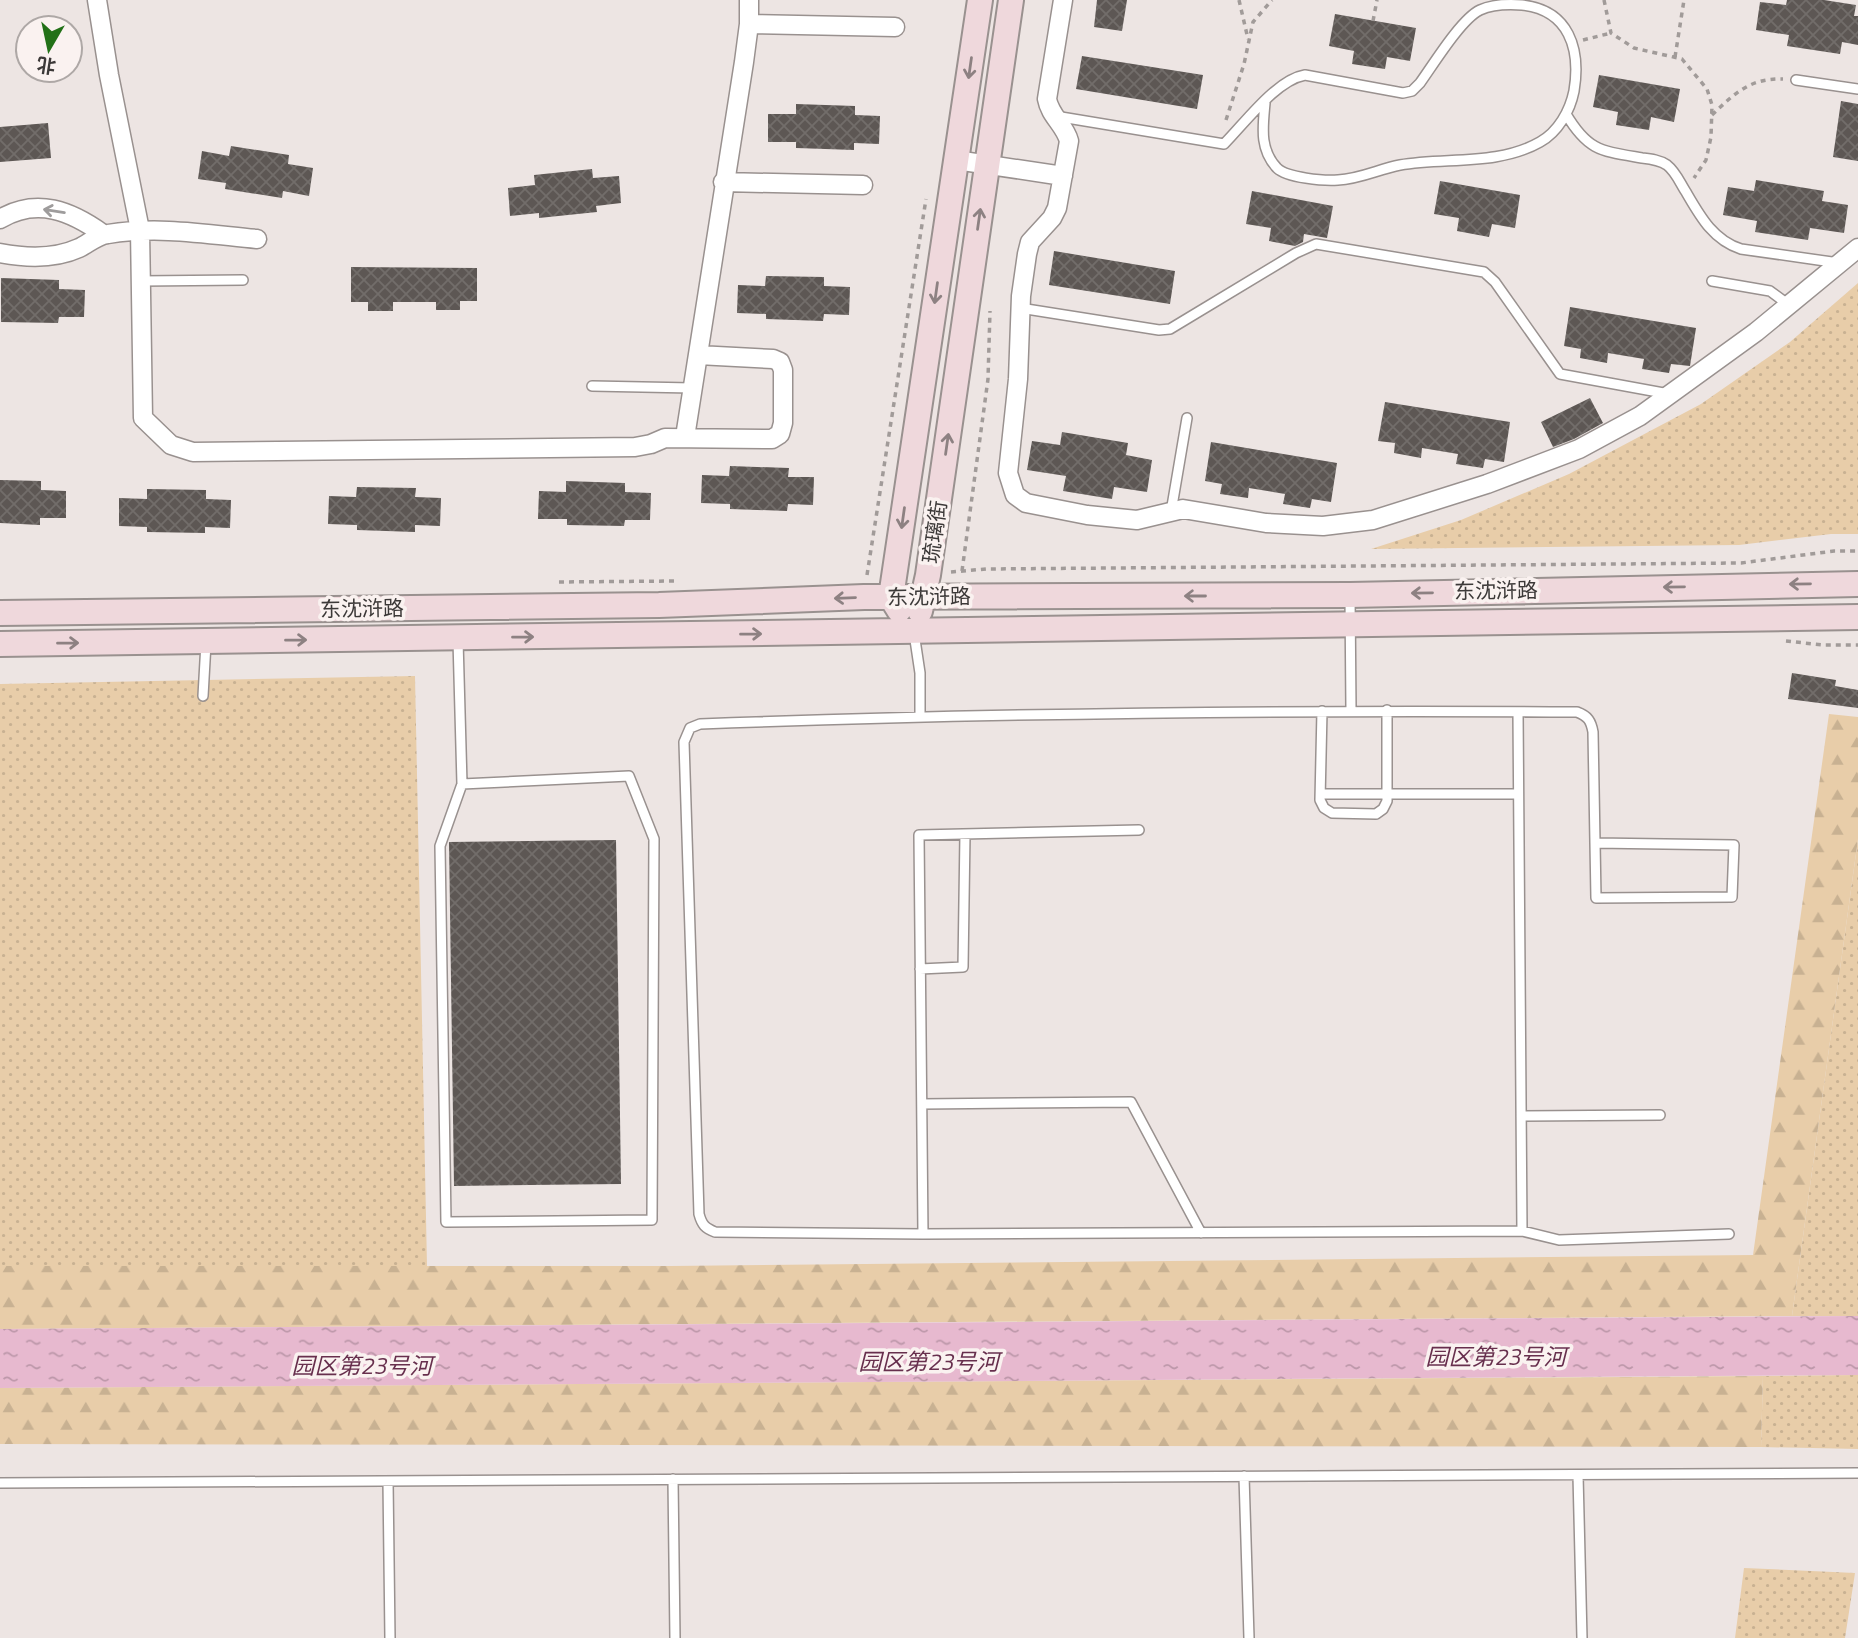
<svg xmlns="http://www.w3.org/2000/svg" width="1858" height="1638" viewBox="0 0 1858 1638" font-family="'Titillium Web','Noto Sans SC',sans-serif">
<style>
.grass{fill:url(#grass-dots)}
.forest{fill:url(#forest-firs)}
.water{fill:url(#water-ripples)}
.building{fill:url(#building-cross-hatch)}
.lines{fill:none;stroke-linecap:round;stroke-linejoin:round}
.lane-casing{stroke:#99918f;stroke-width:12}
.street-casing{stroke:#99918f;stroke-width:21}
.secondary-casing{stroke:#99918f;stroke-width:28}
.path{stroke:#a19b99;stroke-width:3.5;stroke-dasharray:5 5;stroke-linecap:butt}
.lane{stroke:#fff;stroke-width:9}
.street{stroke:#fff;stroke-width:18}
.secondary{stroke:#efd8dc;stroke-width:24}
.oneway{stroke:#8d8182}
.oneway2{stroke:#9e9c9c}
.labels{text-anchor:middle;stroke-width:7;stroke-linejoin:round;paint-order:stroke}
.street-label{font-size:21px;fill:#3c3938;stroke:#faf2f0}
.water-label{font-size:23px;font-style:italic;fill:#672f4d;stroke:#faf2f0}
</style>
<defs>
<pattern id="grass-dots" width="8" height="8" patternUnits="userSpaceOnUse" patternTransform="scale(1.75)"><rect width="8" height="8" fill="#e8cda9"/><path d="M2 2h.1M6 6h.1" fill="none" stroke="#c8b192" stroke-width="1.8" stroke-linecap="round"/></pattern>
<pattern id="forest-firs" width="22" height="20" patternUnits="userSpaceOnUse" patternTransform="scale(1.75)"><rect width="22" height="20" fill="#e8cda9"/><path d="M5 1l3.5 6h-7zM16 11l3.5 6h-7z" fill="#c8b192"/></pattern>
<pattern id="water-ripples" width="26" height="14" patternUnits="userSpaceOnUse" patternTransform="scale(1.75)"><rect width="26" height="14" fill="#e7b9cf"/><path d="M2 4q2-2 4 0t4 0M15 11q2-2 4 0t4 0" fill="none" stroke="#bc97a9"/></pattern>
<pattern id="building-cross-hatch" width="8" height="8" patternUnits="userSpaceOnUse" patternTransform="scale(1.75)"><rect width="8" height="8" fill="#5d5754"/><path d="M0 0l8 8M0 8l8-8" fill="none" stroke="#726d6a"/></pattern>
</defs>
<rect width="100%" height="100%" fill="#ede5e3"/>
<path class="grass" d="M1858,283v251h-27l-92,11 -368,4 90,-29 108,-46 132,-70 89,-62z
M415,676l12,590h-427v-582z
M1858,839v477h-66z
M1858,1375v74l-97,-2 2,-71z
M1744,1568l111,5 -10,65h-110z"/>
<path class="forest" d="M1829,714l29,3v122l-66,477 -1792,13v-63h671l1082,-11z
M1763,1376l-2,71 -1761,-3v-56z"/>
<path class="water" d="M1858,1316v59l-1858,13v-59z"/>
<path class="building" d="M1097,0h30l-5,31 -28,-4z
M1787,0h37l32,5 -2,11h4v29l-16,-3 -2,12 -53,-8 2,-11 -33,-5 4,-28 26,3z
M1335,14l81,14 -6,33 -23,-4 -2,12 -33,-5 2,-13 -25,-5z
M1082,56l121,19 -6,34 -121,-20z
M1599,75l81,14 -6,33 -23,-5 -2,13 -33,-5 2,-13 -25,-5z
M1841,101l17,3v57l-25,-4z
M796,104l59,2v9l25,1 -1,28 -25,-1v7l-58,-2v-6h-28v-28h28z
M48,123l3,35 -51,4v-35z
M231,146l58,9 -1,9 25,4 -4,28 -26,-5 -1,7 -57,-9 1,-6 -28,-4 4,-28 27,5z
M592,169l1,9 26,-2 2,27 -25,3 1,6 -58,6v-5l-29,3 -2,-28 27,-3 -1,-10z
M1756,180l68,11 -2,10 26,4 -4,28 -34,-5 -2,12 -53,-8 2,-11 -34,-6 5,-28 26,4z
M1440,181l80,14 -5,33 -23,-4 -3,13 -32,-6 2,-13 -25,-4z
M1252,191l81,15 -6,32 -23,-4 -1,8 -8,4 -26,-5 2,-13 -25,-4z
M1054,251l121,20 -5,33 -121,-19z
M351,267l126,1v33h-17v9h-24v-8h-43v9h-25v-9h-17z
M766,276l58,1v9l26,1 -1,28 -25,-1 -1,7 -57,-2v-5l-29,-1 1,-28 27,1z
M1,278l58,2v9l26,1 -1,27h-25l-1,6 -57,-1z
M1570,307l126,21 -6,38 -19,-2 -2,9 -27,-4 2,-10 -36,-6 -1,10 -27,-5 1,-9 -17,-3z
M1590,398l13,25 -29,16 -21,8 -12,-25z
M1385,402l125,20 -6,40 -19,-3 -2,9 -27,-4 2,-10 -36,-6 -1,10 -27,-5 1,-10 -17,-2z
M1062,432l66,11 -2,12 26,5 -5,32 -33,-5 -2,12 -49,-8 3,-15 -39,-6 5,-29 28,4z
M1211,442l126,21 -6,39 -19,-3 -2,9 -27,-4 2,-10 -36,-6 -1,10 -28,-4 2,-10 -17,-3z
M730,466l59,2 -1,9h26l-1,28 -25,-1 -1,7 -57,-2v-5l-29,-1 1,-28 27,1z
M0,480l41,1v9l25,1v27h-26v7l-40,-2z
M566,481l59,2v9l26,1 -1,27h-25l-1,6 -57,-1v-6h-29l1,-28 27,1z
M357,487l59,1 -1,9 26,1 -1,28 -25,-1v7l-58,-2v-5l-29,-1 1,-28 27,1z
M147,489l59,1v9l25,1 -1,28 -25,-1v6l-58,-1v-5l-28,-1v-28l28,1z
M1792,673l44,7 -1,6 23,4v18l-70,-9z
M616,840l5,344 -167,2 -5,-344z"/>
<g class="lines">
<g class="lane-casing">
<path id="lane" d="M1796,80l62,9
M1566,114c22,37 35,37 76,44 9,1 18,2 25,7 9,7 13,18 19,27 14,24 27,48 55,57l98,14
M1055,116l169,28c21,-21 52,-64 81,-69l98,18 9,-2 8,-8c13,-18 41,-64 60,-73 13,-6 28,-6 42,-5 47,5 59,44 52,86 -4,20 -16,41 -34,51 -42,24 -94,15 -140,23 -21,4 -40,14 -62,15 -14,1 -51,-2 -61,-12 -18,-19 -14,-42 -12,-65
M141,281l102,-1
M1712,281l58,10 19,14
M1020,308l139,22 11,-1 126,-76 20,-9 168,28 11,10 65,92 109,20
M592,386l100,2
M1171,512l16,-94
M1350,597l1,113
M914,633l6,40v43
M458,640l4,144 -22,62 6,376 206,-2 2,-381 -25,-63 -167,8
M203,696l3,-53
M1322,711l-2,89 4,8 8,5 44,1 7,-5 4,-8v-91
M1518,712l4,519
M1321,794h196
M1595,843l139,2 -2,52 -136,1 -3,-166c-2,-11 -5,-16 -16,-20 -293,-2 -585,1 -877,12l-10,4 -6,14 15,472c3,11 6,14 16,18l208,2 599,-3 37,9 170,-6
M920,969l43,-2 2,-133
M922,1104l209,-2 70,131
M1521,1116l139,-1
M923,1234l-4,-399 220,-5
M1578,1475l4,163
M1244,1476l5,162
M673,1479l2,159
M388,1481l2,157
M0,1483l1858,-10"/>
</g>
<g class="street-casing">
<path id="street" d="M97,0l12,75 31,155 3,188 28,27 22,7 442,-5 16,-3 14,-6 107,1 8,-5 3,-11v-53l-3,-8 -7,-3 -75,-4
M1063,0l-16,99c3,17 18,26 22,42l-12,67 -5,10 -22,24 -3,12 -6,42 -3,83 -10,94 7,22 11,8 61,12 50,5 46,-11 83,14 57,3 50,-6 114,-36 92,-35 61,-33 116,-84 102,-84
M749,24l146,3
M956,160l107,16
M723,182l140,3
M0,219c37,-22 71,-8 103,15
M0,253c26,5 55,6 79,-5 9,-4 18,-13 29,-14 51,-8 97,0 149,5
M685,437l59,-375 5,-38v-24"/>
</g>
<g class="secondary-casing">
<path id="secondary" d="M899,610l-8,-13 89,-597
M920,611l8,-36 83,-575
M0,613l659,-8 205,-8 486,-2 508,-11
M0,644l1858,-27"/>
</g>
<path class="path" d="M1239,0l9,39
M1604,0l7,33 23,15 48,11 25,30 5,16 -1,32 -5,23 -12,18
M1373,21l4,-21
M1583,40l28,-7
M1675,57l9,-57
M1712,115c23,-22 38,-37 71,-36
M1226,120l18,-56 9,-42 19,-22
M962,571l26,-192 2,-68
M951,572l35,-3 755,-6 93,-12h24
M867,575l59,-376
M559,582l115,-1
M1786,641l37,4h35"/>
<use href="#lane" class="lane"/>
<use href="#street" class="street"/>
<use href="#secondary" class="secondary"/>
</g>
<defs><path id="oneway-shaft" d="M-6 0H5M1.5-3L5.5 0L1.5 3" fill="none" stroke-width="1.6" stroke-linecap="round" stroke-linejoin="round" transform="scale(1.75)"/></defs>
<g class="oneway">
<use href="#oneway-shaft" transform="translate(970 68) rotate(98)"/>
<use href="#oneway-shaft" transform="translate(979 219) rotate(-82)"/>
<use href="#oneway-shaft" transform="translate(936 293) rotate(98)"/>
<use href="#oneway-shaft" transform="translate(947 444) rotate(-82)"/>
<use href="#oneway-shaft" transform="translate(903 518) rotate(98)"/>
<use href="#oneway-shaft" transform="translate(1800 584) rotate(179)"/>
<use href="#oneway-shaft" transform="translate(1674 587) rotate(179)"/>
<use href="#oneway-shaft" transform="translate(1422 593) rotate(179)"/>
<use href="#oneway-shaft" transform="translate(1195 596) rotate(180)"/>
<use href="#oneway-shaft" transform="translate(845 598) rotate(178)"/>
<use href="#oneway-shaft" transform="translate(751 634) rotate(-1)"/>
<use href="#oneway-shaft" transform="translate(523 637) rotate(-1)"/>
<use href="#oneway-shaft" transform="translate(296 640) rotate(-1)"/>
<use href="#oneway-shaft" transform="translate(68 643) rotate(-1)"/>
</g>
<use class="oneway2" href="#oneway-shaft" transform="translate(54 211) rotate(-171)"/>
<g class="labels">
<g class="street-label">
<text transform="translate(935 532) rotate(-82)" y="7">琉璃街</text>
<text transform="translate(1496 591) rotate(-1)" y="7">东沈浒路</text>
<text transform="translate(929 597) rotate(-1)" y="7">东沈浒路</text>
<text transform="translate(362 609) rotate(-1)" y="7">东沈浒路</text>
</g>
<g class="water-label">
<text x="1496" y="1365">园区第23号河</text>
<text x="929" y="1370">园区第23号河</text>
<text x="362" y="1374">园区第23号河</text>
</g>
</g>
<g transform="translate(49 49) rotate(189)"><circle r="33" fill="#faf2f0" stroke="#aea8a6" stroke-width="2"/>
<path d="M0-5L12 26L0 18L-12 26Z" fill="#227117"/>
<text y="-10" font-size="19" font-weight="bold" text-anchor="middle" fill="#3c3938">北</text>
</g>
</svg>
